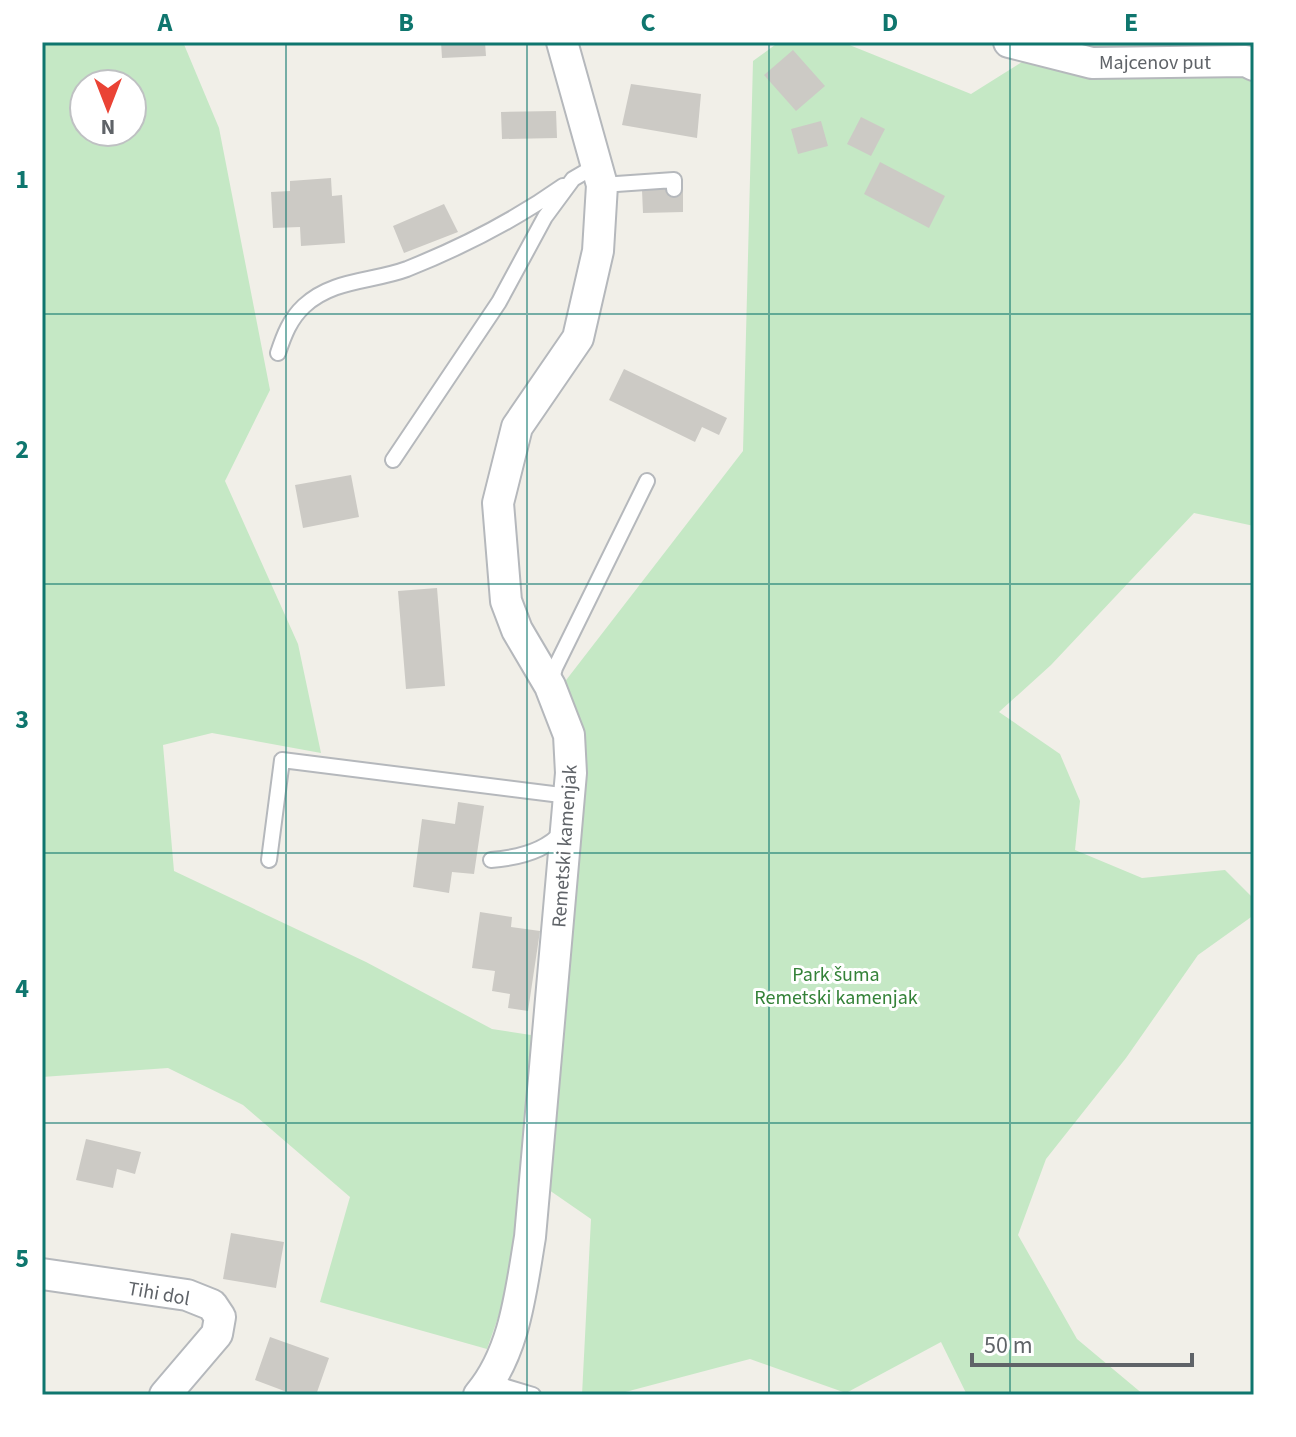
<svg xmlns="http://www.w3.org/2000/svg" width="1296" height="1437" viewBox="0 0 1296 1437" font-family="'Source Sans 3',sans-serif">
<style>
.green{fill:#c5e8c5;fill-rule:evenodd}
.building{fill:#cccac5}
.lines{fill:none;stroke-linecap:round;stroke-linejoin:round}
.service-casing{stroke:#b5b8bc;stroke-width:18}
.minor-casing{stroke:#b5b8bc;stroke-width:34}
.service{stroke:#fff;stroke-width:14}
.minor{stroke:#fff;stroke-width:30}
.grid{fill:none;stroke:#0f766e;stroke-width:2;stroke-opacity:0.55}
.labels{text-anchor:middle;stroke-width:6;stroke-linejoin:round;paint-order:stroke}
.street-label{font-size:20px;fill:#5f6368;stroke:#fff}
.park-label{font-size:20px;fill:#348238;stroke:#fff}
.neatline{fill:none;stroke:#0f766e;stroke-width:3}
.grid-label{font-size:26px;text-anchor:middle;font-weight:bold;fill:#0f766e}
</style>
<rect width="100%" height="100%" fill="#f1efe8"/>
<path class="green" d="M42,42h141l36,86 51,262 -45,91 73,163 23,109 -109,-20 -49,12 11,126 192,91 126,67 65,10 3,-351 183,-237 10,-390 26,-19h63l129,52 83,-52h200v484l-60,-13 -143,152 -52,47 61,42 20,47 -5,49 67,28 83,-8 29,29v16l-56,40 -72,103 -80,101 -28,76 59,104 67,56h-177l-26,-53 -95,51 -96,-34 -136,36h-32l9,-176 -68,-47 -16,120 -20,57 -167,-47 30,-105 -107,-92 -75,-37 -126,9zM84,84h48v48h-48z"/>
<path class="building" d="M441,42h44l1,14 -44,2z
M793,50l32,36 -29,25 -32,-36z
M631,84l70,10 -4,44 -75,-13z
M556,111l1,27 -55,1 -1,-27z
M861,117l24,12 -14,27 -24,-12z
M821,121l7,25 -30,8 -7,-25z
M880,162l65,34 -16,32 -65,-34z
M331,178l1,18 10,-1 3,48 -44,3 -1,-19 -27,1 -2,-36 19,-1v-10z
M683,188v24l-40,1 -1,-23z
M444,204l14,28 -54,21 -11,-27z
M624,369l103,49 -8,17 -17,-8 -7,15 -86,-42z
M351,475l8,42 -56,11 -8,-43z
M437,588l8,98 -39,3 -8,-98z
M458,802l26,4 -10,68 -22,-2 -3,21 -36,-6 9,-68 33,5z
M480,912l32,5 -1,10 29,4 -12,80 -20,-3 2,-14 -18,-3 3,-20 -23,-3z
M86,1139l55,13 -6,22 -18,-5 -4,19 -37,-8z
M231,1233l53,9 -8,46 -53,-9z
M270,1337l59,21 -13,37h-21l-40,-15z"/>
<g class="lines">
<g class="service-casing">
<path id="service" d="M602,185l72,-5v9
M278,353c6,-18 12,-34 26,-47 29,-27 68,-24 103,-37 55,-22 108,-49 156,-83
M393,460l106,-158 46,-85 28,-38 24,-14
M551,682l4,-14 92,-187
M269,860l13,-100 287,36
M491,860c25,-2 53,-8 70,-27
M490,1382l43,13"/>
</g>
<g class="minor-casing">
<path id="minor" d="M1009,42l83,21 154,-2 8,4
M42,1274l145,21 25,10 8,12 -3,17 -52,61
M479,1395c36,-42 42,-105 51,-158l41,-464 -2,-38 -19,-49 -33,-56 -11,-29 -8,-98 19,-76 61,-89 20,-87 4,-66 -40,-143"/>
</g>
<use href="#service" class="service"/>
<use href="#minor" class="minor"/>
</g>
<path class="grid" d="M286,42v1353M527,42v1353M769,42v1353M1010,42v1353M42,314h1212M42,584h1212M42,853h1212M42,1123h1212"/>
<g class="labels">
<g class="street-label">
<text x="1155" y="69">Majcenov put</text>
<text transform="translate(564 846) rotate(-86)" y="7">Remetski kamenjak</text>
<text transform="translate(159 1293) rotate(10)" y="7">Tihi dol</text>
</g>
<g class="park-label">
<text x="836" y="981">Park šuma<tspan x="836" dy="23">Remetski kamenjak</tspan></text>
</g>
</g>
<rect width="1296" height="1437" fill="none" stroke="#ffffff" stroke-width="88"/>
<g transform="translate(108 108) rotate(180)"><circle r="38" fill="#ffffff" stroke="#bfc1c3" stroke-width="2"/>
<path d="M0-6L14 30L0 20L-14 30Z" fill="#ea4335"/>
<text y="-12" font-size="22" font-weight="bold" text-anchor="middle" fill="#5f6368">N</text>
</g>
<path d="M972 1353v12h220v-12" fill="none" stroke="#5f6368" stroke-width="4"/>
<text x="984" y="1353" font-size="24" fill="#5f6368" stroke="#ffffff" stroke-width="6" paint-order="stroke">50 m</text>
<rect x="44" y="44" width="1208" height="1349" class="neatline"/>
<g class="grid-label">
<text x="165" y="31">A</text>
<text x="406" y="31">B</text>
<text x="648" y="31">C</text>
<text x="890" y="31">D</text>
<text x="1131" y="31">E</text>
<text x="22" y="188">1</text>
<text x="22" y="458">2</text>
<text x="22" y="728">3</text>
<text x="22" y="997">4</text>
<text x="22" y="1267">5</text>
</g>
</svg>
